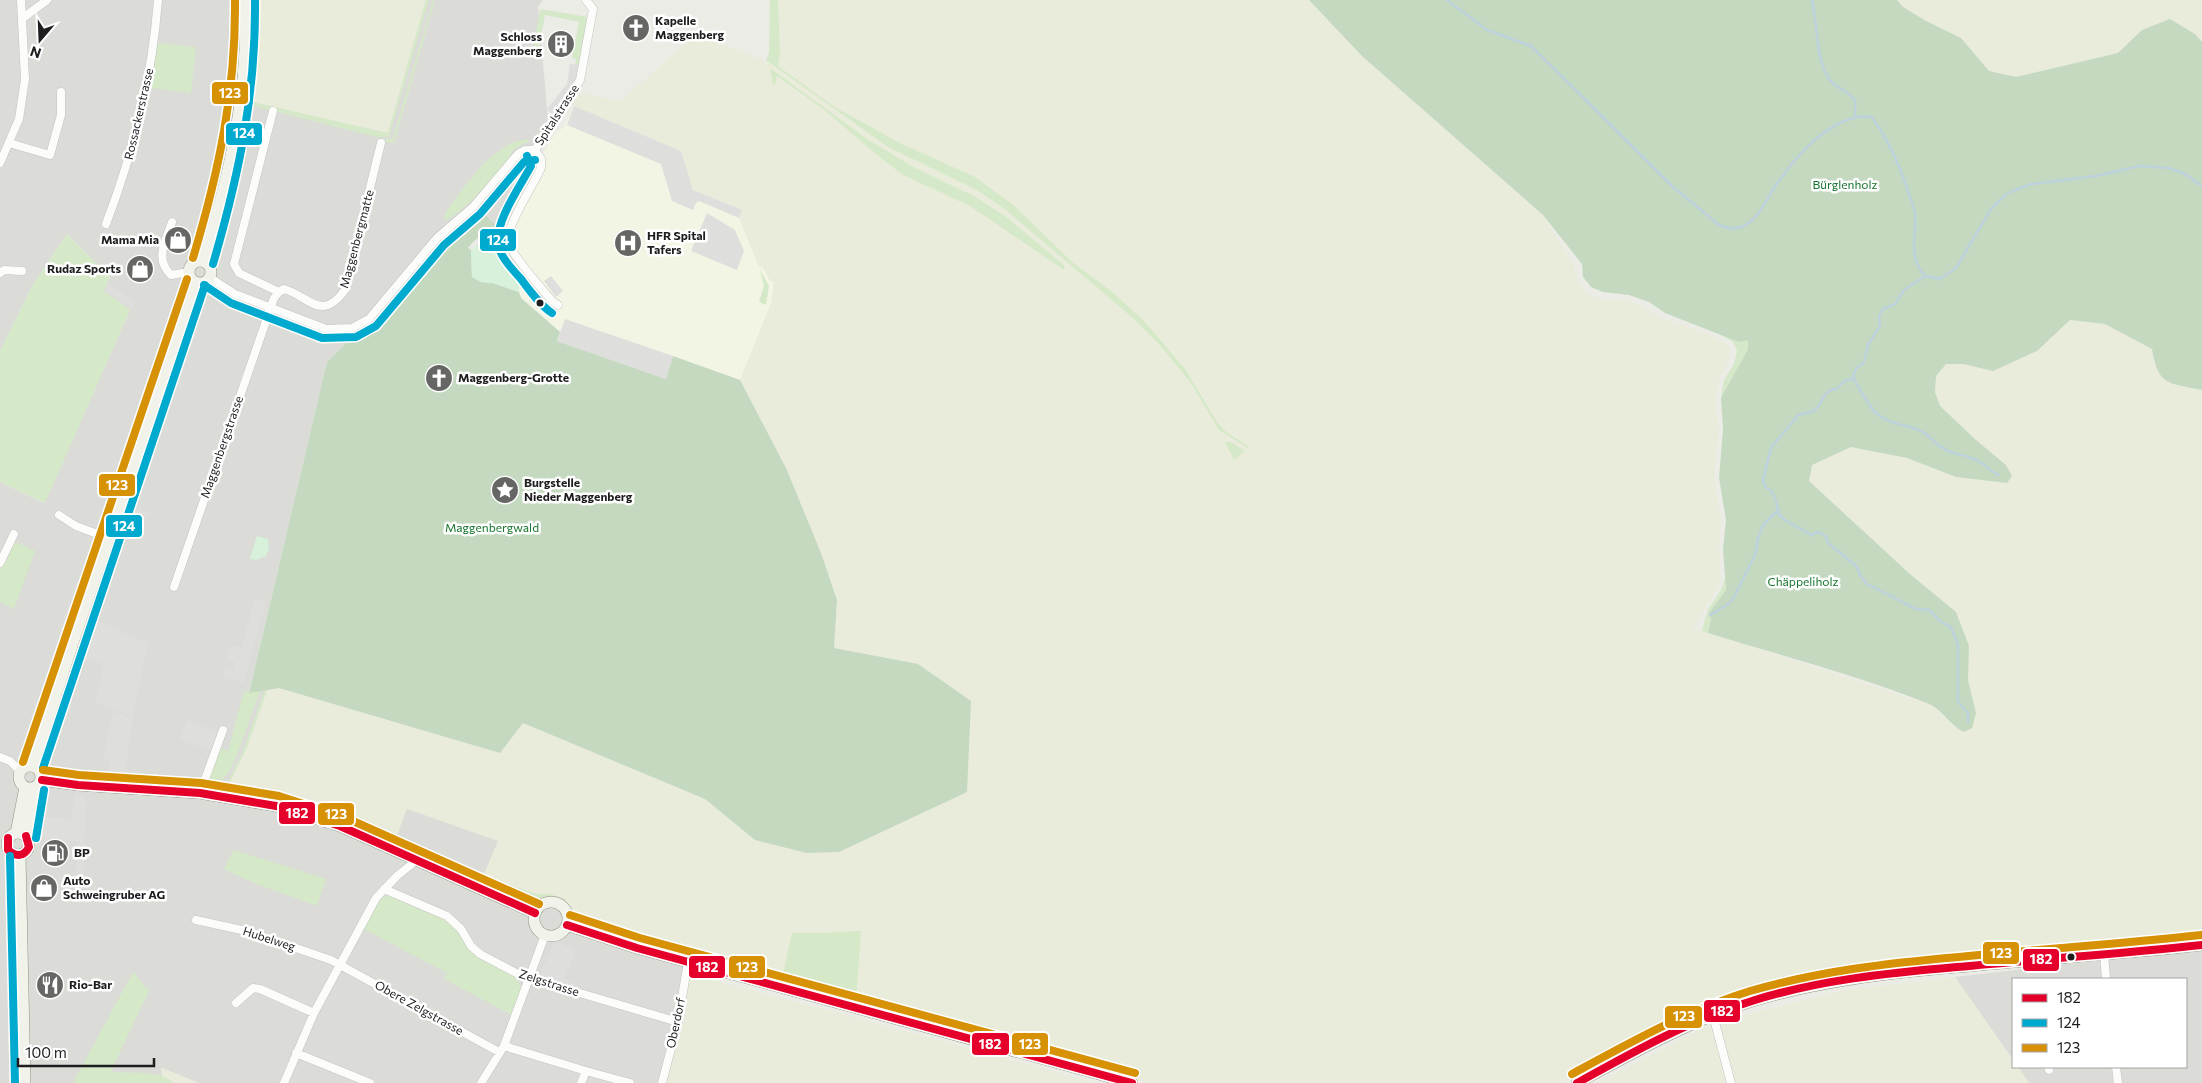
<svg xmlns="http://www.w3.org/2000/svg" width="2202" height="1083" viewBox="0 0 2202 1083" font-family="Commissioner,sans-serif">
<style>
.residential{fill:#dbdbd8}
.education{fill:#f3f5e4}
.farmland{fill:#e9ecdb}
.grass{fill:#d5e8c8}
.forest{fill:#c4d9bf}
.park{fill:#d7f1db}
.parking{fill:#dededc}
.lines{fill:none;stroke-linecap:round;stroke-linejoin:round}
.stream{stroke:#bdd2dc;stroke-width:2.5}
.street-casing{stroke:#c3c3c1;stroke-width:9}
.secondary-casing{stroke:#919581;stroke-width:12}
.street{stroke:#fcfcfb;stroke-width:8}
.secondary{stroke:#f1f3eb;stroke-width:11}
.bus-1-casing{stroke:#fff;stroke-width:11}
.bus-2-casing{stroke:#fff;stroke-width:11}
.bus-3-casing{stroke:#fff;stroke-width:11}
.bus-1{stroke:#e4002b;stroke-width:8}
.bus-2{stroke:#00a9ce;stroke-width:8}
.bus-3{stroke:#d69204;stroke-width:8}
.bus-dot{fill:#1e1e1e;stroke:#fff;stroke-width:2}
.labels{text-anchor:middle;stroke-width:5;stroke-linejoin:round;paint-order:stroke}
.poi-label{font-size:12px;font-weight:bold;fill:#1e1e1e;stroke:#fff;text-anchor:start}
.street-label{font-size:12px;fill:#1e1e1e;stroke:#fff}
.park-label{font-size:12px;fill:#15742b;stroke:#fff}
.line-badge{stroke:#fff;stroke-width:2}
.badge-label{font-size:14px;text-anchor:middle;font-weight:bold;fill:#fff}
</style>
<rect width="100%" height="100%" fill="#ecece7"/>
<path class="residential" d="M0,0h256l-4,102 136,31 38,-133h117l-5,7 10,112 -46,112 -24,-22 -151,153 -78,330 30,-4 510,295 -101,-26 -4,56 -17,70h-468l-37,-15 1,15h-163v-601l44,21 86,-193 -26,-19 8,-20 -16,-8 -29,-29 -35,52 -32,65z
M2202,951v132h-173l-11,-16h168v-88h-173v81l-58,-83 120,-14z"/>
<path class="education" d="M574,106l107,45 12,39 49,20 21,57 7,14 4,1 -3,21 -31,77 -66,-23 -117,-16 3,-10 -39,-33 -2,-6v-24l-17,-37 34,-66 19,-31 9,-7z"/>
<path class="farmland" d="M256,0h170l-38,133 -136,-31z
M778,0h531l53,56 181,159 30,49 5,19 9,11 14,5 25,1 16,6 19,12 45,15 18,9 6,6 -1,13 -9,16 -5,21 4,30 -5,50 7,41 -2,30 2,29 -3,10 -25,40 239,77 24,24 20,-16 -8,-34 1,-33 -13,-34 -45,-37 -102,-94 3,-16 39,-18 56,11 49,19 50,-12 -30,-25 -36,-34 -5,-14 1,-16 10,-12h17l30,7 44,-20 33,-31 35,4 47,25 2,17 19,18 29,6v545l-133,13 -156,11 -161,33 -85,36 -106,55h-412l-438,-121 -127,-39 -10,-7 -10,-17 -15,-5h-13l-53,-18 15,-35 -91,-32 -11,29 -89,-38 -79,-14 18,-37 21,-59 12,-2 220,65 24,-30 182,76 50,41 163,-176 -84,-16 3,-48 -51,-132 -46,-88 31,-77 3,-20 -4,-2 -7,-14h-4l-5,-12 -15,-37 3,-8 -49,-20 -12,-39 -112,-47 10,-9 6,-1 30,6 8,-1 66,-59h16l23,6 50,20 2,-12z
M1897,0h305v42l-7,-8 -53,-4 -24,23 -102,24 -27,-6 -28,-33 -35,-17 -23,-14z
M687,973l189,50 220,60h-429l17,-70z
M1955,977l58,83v7h5l11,16h-431l108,-57 64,-18 77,-18z
M161,1068l38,15h-36z"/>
<path class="grass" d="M426,0h3l-40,137h-13l-127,-32v-4l139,32z
M433,0h2l-41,143 -9,-1v-3l8,-1z
M770,0h8l2,54 -2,12 55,40 67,37 75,34 37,27 60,58 39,29 32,29 42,49 32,53 9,10 22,14v2l-29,-18 -28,-47 -31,-38 -26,-26 -128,-109 -29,-20 -89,-43 -122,-87 3,-7z
M540,9l48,8v9l-9,39h-4l1,-6 -4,-1 7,-36 -34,-7 -8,42 -5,-1z
M158,43l38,4 -5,46 -40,-5z
M770,68l97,71 50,30 57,27 32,21 58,48v5l-94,-64 -67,-31 -31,-24 -46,-40 -49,-35 -2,8 -2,1z
M527,139l3,2 -16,8 -9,15 -17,20 -22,22 -20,15 -2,-3 2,-7c21,-26 46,-68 81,-72z
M67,234l29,29 16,8 -8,20 26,19 -85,193 -45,-21v-131l32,-65z
M760,270l9,16 -3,19 -7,-3 5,-16z
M530,282l20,23 7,4 -4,6 -25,-20 -2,-9z
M1710,329l29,13 9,-3v10l-27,49 3,-18 10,-16 3,-14 -5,-9z
M1225,442h6l14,9 -11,9z
M13,541l22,10 -21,58 -14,-7v-31z
M1725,578l1,12 -17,23 2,6 -3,14 -6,-2 6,-22 13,-19z
M267,690l-21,59 -18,37 79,14 94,41 -2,2 -104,-37 -71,-17 18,-36 22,-62z
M244,691h17c-11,20 -26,89 -48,96l-3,-2 -1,-5 11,-32 8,3z
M234,850l92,29 -9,27 -63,-23 -30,-14z
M483,876l53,18h13l15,5 10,17 10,7 127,39 -114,-33 -23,-12 -8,-12 -7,-4 -23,-1 -8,-7 -28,-8h-12l-7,-3z
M389,894l53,23 18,15 15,23 42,23 5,11 -10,26 -68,-36 3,-6 -83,-44 15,-30z
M861,931l-5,70 -66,-18 -7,-9 9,-41h29z
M133,972l16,19 -38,80c18,4 48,-3 62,12h-100z"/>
<path class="forest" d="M1309,0h588l6,7 23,14 35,17 28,33 27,6 102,-24 24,-23 28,-11 25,15 7,8v348c-34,-7 -44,-4 -50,-41l-47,-25 -35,-4 -33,31 -44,20 -30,-7h-17l-10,12 -1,16 5,14 36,34 30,25 6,11 -5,7 -51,-6 -49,-19 -56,-11 -39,18 -3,16 102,94 45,37 13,34 -1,34 8,33 -4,15 -8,4c-14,-6 -22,-23 -35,-28 -71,-29 -148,-48 -221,-71l3,-14 -2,-6 17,-23 -3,-41 3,-29 -7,-42 4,-49 -2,-31 27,-49v-9l-9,2 -74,-29 -16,-11 -20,-7 -26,-3 -12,-5 -8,-10 -1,-13 -39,-49 -181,-159z
M479,209l23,22c-15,1 -24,4 -34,17l3,2 1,27 9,5 12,1 26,9 2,6 39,34 -3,9 109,38 7,-23 67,24 46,88 35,85 16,47 -3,48 84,16 53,37 -4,91 -128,60 -32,1 -52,-13 -50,-41 -182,-76 -23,30 -221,-65 -30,5 78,-331z"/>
<path class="park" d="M483,240l19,8 13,19 3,-2 2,9 -1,18 -26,-9 -12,-1 -9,-5 -1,-27z
M257,536l11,3 1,9 -3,8 -10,4 -6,-1z"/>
<path class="parking" d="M570,64l9,1 -3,14 -5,12 -19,23 -5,-5 20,-25z
M574,106l107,45 12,39 49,20 -3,8 -40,-17 -3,2 -3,7 -21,-9 -11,-37 -94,-39z
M707,213l28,17 9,21 -7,19 -46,-19z
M551,276l12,15 -7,6 -12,-16z
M108,284l27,18 -2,7 -27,-19z
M565,319l108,37 -7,23 -109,-38z
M127,505l22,7 -3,7 -21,-7z
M254,599l12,3 -23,81 -20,-6 2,-9 8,2 2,-8 -8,-3 3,-14 12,3z
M69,602l8,5 -9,29 -8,-5z
M90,618l58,25 -15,74 -37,-14 7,-39 -26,-10z
M113,712l20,7 -8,54 -17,-2 2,-10 -7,-2z
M187,720l30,11 -6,19 -31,-10z
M128,774l68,5 -3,6 -66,-5z
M74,795l12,1 -3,83 -8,-1 2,-37 -40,-3 2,-21 33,2z
M556,941l20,10 -12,28 11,4 -2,5 -34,-12z"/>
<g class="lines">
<path class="stream" d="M1447,0l40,30 44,16 142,141 46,38c6,2 12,5 19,3 19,-4 28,-29 38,-43 18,-26 45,-58 77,-67 6,-2 13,-1 19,-1 17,24 27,46 36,74 2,7 6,15 7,22 2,25 -8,41 10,63l15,3 16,-11 35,-59 14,-14 10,-5 17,-6 64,-8 44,-10 29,2 16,6 17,12
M1812,0c6,26 3,52 15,76 6,12 26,17 28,25 1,5 0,12 0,16
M1925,276l-21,14 -9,14 -12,5 -4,7 1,10 -12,19 -4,17 -8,7 -4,10 -8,2 -6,7 -9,3 -6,6 -3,7 -6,7 -16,4 -27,33 -8,31 2,8 6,4 5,9 3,14 6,6 26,15 7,-3 8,4 2,7 29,24 3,8 7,9 49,25 13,1 11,11 11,6 7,17v58l10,11v9
M1854,377c2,8 16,30 22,36 13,12 32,11 47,19 7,4 11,11 18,15 12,9 27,7 39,15 7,4 11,10 19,13
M1710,615l17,-10 6,-6 23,-46 2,-15 5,-13 15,-15"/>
<g class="street-casing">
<path id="street" d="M23,18l24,-18
M273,111l-39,153 5,9 40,19
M9,143l41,12 11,-40v-23
M535,150l6,9v9c-7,16 -35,58 -33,74 2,11 35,48 44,59l6,4
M535,150l45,-70 13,-71 -7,-9
M0,163l19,-44 6,-40 -4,-79
M172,222c-6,18 -18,37 -1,53l18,-3
M106,224c28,-73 46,-146 52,-224
M0,273l4,-3 18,1
M209,277l26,17 91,35 26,-1 17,-9 68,-81 36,-31 45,-53 7,-4h10
M59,515l17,11 32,12
M0,563l14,-29
M174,587l100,-289 5,-6 5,-3c25,7 37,34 61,1l36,-147
M0,757l10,4 10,10
M200,793l23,-63
M384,889l63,27 14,13 10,17 9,8 42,22 156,46
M196,920l50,11 85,29 168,92
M2104,954l2,25
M236,1003l17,-15 7,1 54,24
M1713,1015l18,68
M504,1046l82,25 -5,12
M296,1053l74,30
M2048,1067l1,3
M2116,1067l2,16
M586,1071l44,12
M284,1083l30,-70 62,-115 21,-22 21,-17
M481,1083l23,-37 41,-111
M662,1083l16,-61 10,-60"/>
</g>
<g class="secondary-casing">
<path id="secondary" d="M189 272a11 11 0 1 1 22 0a11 11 0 1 1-22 0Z
M203,261c27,-88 46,-169 42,-261
M33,765l38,-116 125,-367
M19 777a11 11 0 1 1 22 0a11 11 0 1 1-22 0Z
M42,780l36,5 122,8 76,13 64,20 195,87
M7 844a11 11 0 1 1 22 0a11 11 0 1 1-22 0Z
M16,833l9,-46
M26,836l8,-48
M20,856l5,227
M534 919a17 17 0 1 1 34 0a17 17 0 1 1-34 0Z
M567,925l70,23 495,135
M1577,1083c57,-31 113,-62 175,-82 67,-20 135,-28 205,-34 81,-8 164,-13 245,-22"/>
</g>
<use href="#street" class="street"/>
<use href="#secondary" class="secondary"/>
<g class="bus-1-casing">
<path id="bus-1" d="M42,780l36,5 122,8 76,13 64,20 195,87
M8,838v12c8,7 16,7 21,-3l-3,-11
M567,925l70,23 495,135
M1577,1083c56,-31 113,-63 175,-82 66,-21 136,-28 205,-34 82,-8 163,-13 245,-22"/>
</g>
<g class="bus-2-casing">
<path id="bus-2" d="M527,156l4,10c-10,19 -36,55 -33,78 2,13 15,26 23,35 9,12 19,26 31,34
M213,264c26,-89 43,-171 42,-264
M204,285l27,18 91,35 34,-1 20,-11 68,-81 36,-31 44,-52 11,-2
M43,768l162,-483
M36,838l8,-48
M10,856l5,227"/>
</g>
<g class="bus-3-casing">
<path id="bus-3" d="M193,258c26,-87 43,-167 42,-258
M23,762l164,-483
M43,770l36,5 122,8 78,13 65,21 195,87
M570,915l70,23 495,135
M1572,1074c57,-31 116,-64 178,-83 69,-20 139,-28 209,-34 81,-8 162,-13 242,-22"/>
</g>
<use href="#bus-1" class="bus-1"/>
<use href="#bus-2" class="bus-2"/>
<use href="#bus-3" class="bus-3"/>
</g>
<defs>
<g id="church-disc" transform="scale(1.4375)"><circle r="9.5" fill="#666664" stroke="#fff"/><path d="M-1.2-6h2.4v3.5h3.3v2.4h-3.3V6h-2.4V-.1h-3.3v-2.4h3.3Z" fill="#fff"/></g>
<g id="building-disc" transform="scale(1.4375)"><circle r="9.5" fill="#666664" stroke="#fff"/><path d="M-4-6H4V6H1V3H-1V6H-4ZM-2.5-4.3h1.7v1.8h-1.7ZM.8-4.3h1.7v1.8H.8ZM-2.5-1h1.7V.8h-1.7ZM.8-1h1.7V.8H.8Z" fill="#fff"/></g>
<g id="shop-disc" transform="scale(1.4375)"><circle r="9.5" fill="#666664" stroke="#fff"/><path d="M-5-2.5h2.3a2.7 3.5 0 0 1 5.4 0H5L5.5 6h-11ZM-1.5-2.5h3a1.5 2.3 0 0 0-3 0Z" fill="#fff"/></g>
<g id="hospital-disc" transform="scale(1.4375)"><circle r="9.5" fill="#666664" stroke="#fff"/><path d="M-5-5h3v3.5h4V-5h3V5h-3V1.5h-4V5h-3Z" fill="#fff"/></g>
<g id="sight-disc" transform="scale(1.4375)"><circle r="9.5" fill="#666664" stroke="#fff"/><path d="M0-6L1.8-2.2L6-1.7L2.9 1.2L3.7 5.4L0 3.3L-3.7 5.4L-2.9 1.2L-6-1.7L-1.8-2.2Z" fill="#fff"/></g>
<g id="fuel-disc" transform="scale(1.4375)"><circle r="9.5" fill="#666664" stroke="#fff"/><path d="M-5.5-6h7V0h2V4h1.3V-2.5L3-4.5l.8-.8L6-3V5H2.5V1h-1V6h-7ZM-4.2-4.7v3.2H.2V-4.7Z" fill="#fff"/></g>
<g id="restaurant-disc" transform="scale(1.4375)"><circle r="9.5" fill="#666664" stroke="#fff"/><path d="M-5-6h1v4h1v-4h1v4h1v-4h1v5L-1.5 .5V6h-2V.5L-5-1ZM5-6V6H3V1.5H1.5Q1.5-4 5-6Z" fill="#fff"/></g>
</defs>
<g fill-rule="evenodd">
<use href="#church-disc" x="636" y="28"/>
<use href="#building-disc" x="561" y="44"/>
<use href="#shop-disc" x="178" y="240"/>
<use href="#hospital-disc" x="628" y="243"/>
<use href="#shop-disc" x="140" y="269"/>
<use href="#church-disc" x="439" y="378"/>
<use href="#sight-disc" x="505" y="490"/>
<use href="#fuel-disc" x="55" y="853"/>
<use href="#shop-disc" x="44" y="888"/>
<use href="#restaurant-disc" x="50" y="985"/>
</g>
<g class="bus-dot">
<circle cx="540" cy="303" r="4.5"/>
<circle cx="2071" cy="957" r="4.5"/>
</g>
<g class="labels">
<g class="poi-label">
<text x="655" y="25">Kapelle<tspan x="655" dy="14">Maggenberg</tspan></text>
<text x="542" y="41" text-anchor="end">Schloss<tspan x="542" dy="14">Maggenberg</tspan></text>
<text x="647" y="240">HFR Spital<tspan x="647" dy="14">Tafers</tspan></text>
<text x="159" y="244" text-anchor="end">Mama Mia</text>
<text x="121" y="273" text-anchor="end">Rudaz Sports</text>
<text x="458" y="382">Maggenberg-Grotte</text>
<text x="524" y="487">Burgstelle<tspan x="524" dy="14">Nieder Maggenberg</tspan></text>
<text x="74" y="857">BP</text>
<text x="63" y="885">Auto<tspan x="63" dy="14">Schweingruber AG</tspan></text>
<text x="69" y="989">Rio-Bar</text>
</g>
<g class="street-label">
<text transform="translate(139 114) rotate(-77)" y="4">Rossackerstrasse</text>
<text transform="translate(557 115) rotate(-57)" y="4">Spitalstrasse</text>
<text transform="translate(357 239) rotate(-75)" y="4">Maggenbergmatte</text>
<text transform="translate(222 447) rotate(-71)" y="4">Maggenbergstrasse</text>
<text transform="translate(269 939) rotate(18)" y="4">Hubelweg</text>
<text transform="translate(549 983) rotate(18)" y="4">Zelgstrasse</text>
<text transform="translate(419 1008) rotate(29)" y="4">Obere Zelgstrasse</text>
<text transform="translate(676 1023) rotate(-78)" y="4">Oberdorf</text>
</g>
<g class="park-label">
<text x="1845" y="189">Bürglenholz</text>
<text x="492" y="532">Maggenbergwald</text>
<text x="1803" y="586">Chäppeliholz</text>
</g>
</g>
<g class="line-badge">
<rect x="211" y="81" width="38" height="24" rx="5" fill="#d69204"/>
<rect x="225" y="122" width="38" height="24" rx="5" fill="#00a9ce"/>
<rect x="479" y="228" width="38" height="24" rx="5" fill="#00a9ce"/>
<rect x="98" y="473" width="38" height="24" rx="5" fill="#d69204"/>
<rect x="105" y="514" width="38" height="24" rx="5" fill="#00a9ce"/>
<rect x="278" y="801" width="38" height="24" rx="5" fill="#e4002b"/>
<rect x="317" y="802" width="38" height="24" rx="5" fill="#d69204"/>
<rect x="1982" y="941" width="38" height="24" rx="5" fill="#d69204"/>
<rect x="2022" y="948" width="38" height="24" rx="5" fill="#e4002b"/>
<rect x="728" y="955" width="38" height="24" rx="5" fill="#d69204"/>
<rect x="688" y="955" width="38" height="24" rx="5" fill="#e4002b"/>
<rect x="1703" y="999" width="38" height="24" rx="5" fill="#e4002b"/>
<rect x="1664" y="1005" width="39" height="24" rx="5" fill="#d69204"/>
<rect x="1011" y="1032" width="38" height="24" rx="5" fill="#d69204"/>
<rect x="971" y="1032" width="39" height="24" rx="5" fill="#e4002b"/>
</g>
<g class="badge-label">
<text x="230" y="98">123</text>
<text x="244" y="138">124</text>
<text x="498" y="245">124</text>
<text x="117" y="490">123</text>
<text x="124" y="531">124</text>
<text x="297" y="818">182</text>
<text x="336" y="819">123</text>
<text x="2001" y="958">123</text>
<text x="2041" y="964">182</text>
<text x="747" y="972">123</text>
<text x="707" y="972">182</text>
<text x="1722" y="1016">182</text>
<text x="1684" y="1021">123</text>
<text x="1030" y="1049">123</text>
<text x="990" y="1049">182</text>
</g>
<rect x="2012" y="978" width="175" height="90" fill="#ffffff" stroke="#a5a5a5"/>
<rect x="2022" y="994" width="25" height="8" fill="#e4002b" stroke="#a5a5a5"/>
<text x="2057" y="1003" font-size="15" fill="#1e1e1e">182</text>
<rect x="2022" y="1019" width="25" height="8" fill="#00a9ce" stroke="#a5a5a5"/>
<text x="2057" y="1028" font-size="15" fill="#1e1e1e">124</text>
<rect x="2022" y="1044" width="25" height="8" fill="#d69204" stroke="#a5a5a5"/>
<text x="2057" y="1053" font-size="15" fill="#1e1e1e">123</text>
<g transform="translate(40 40) rotate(199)" stroke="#ffffff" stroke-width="4" paint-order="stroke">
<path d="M0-4L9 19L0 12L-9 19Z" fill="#1e1e1e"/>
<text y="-8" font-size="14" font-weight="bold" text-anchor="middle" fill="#1e1e1e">N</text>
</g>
<path d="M18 1058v8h136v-8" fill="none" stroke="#1e1e1e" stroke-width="2.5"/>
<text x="25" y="1058" font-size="15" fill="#1e1e1e" stroke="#ffffff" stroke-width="4" paint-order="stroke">100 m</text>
</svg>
